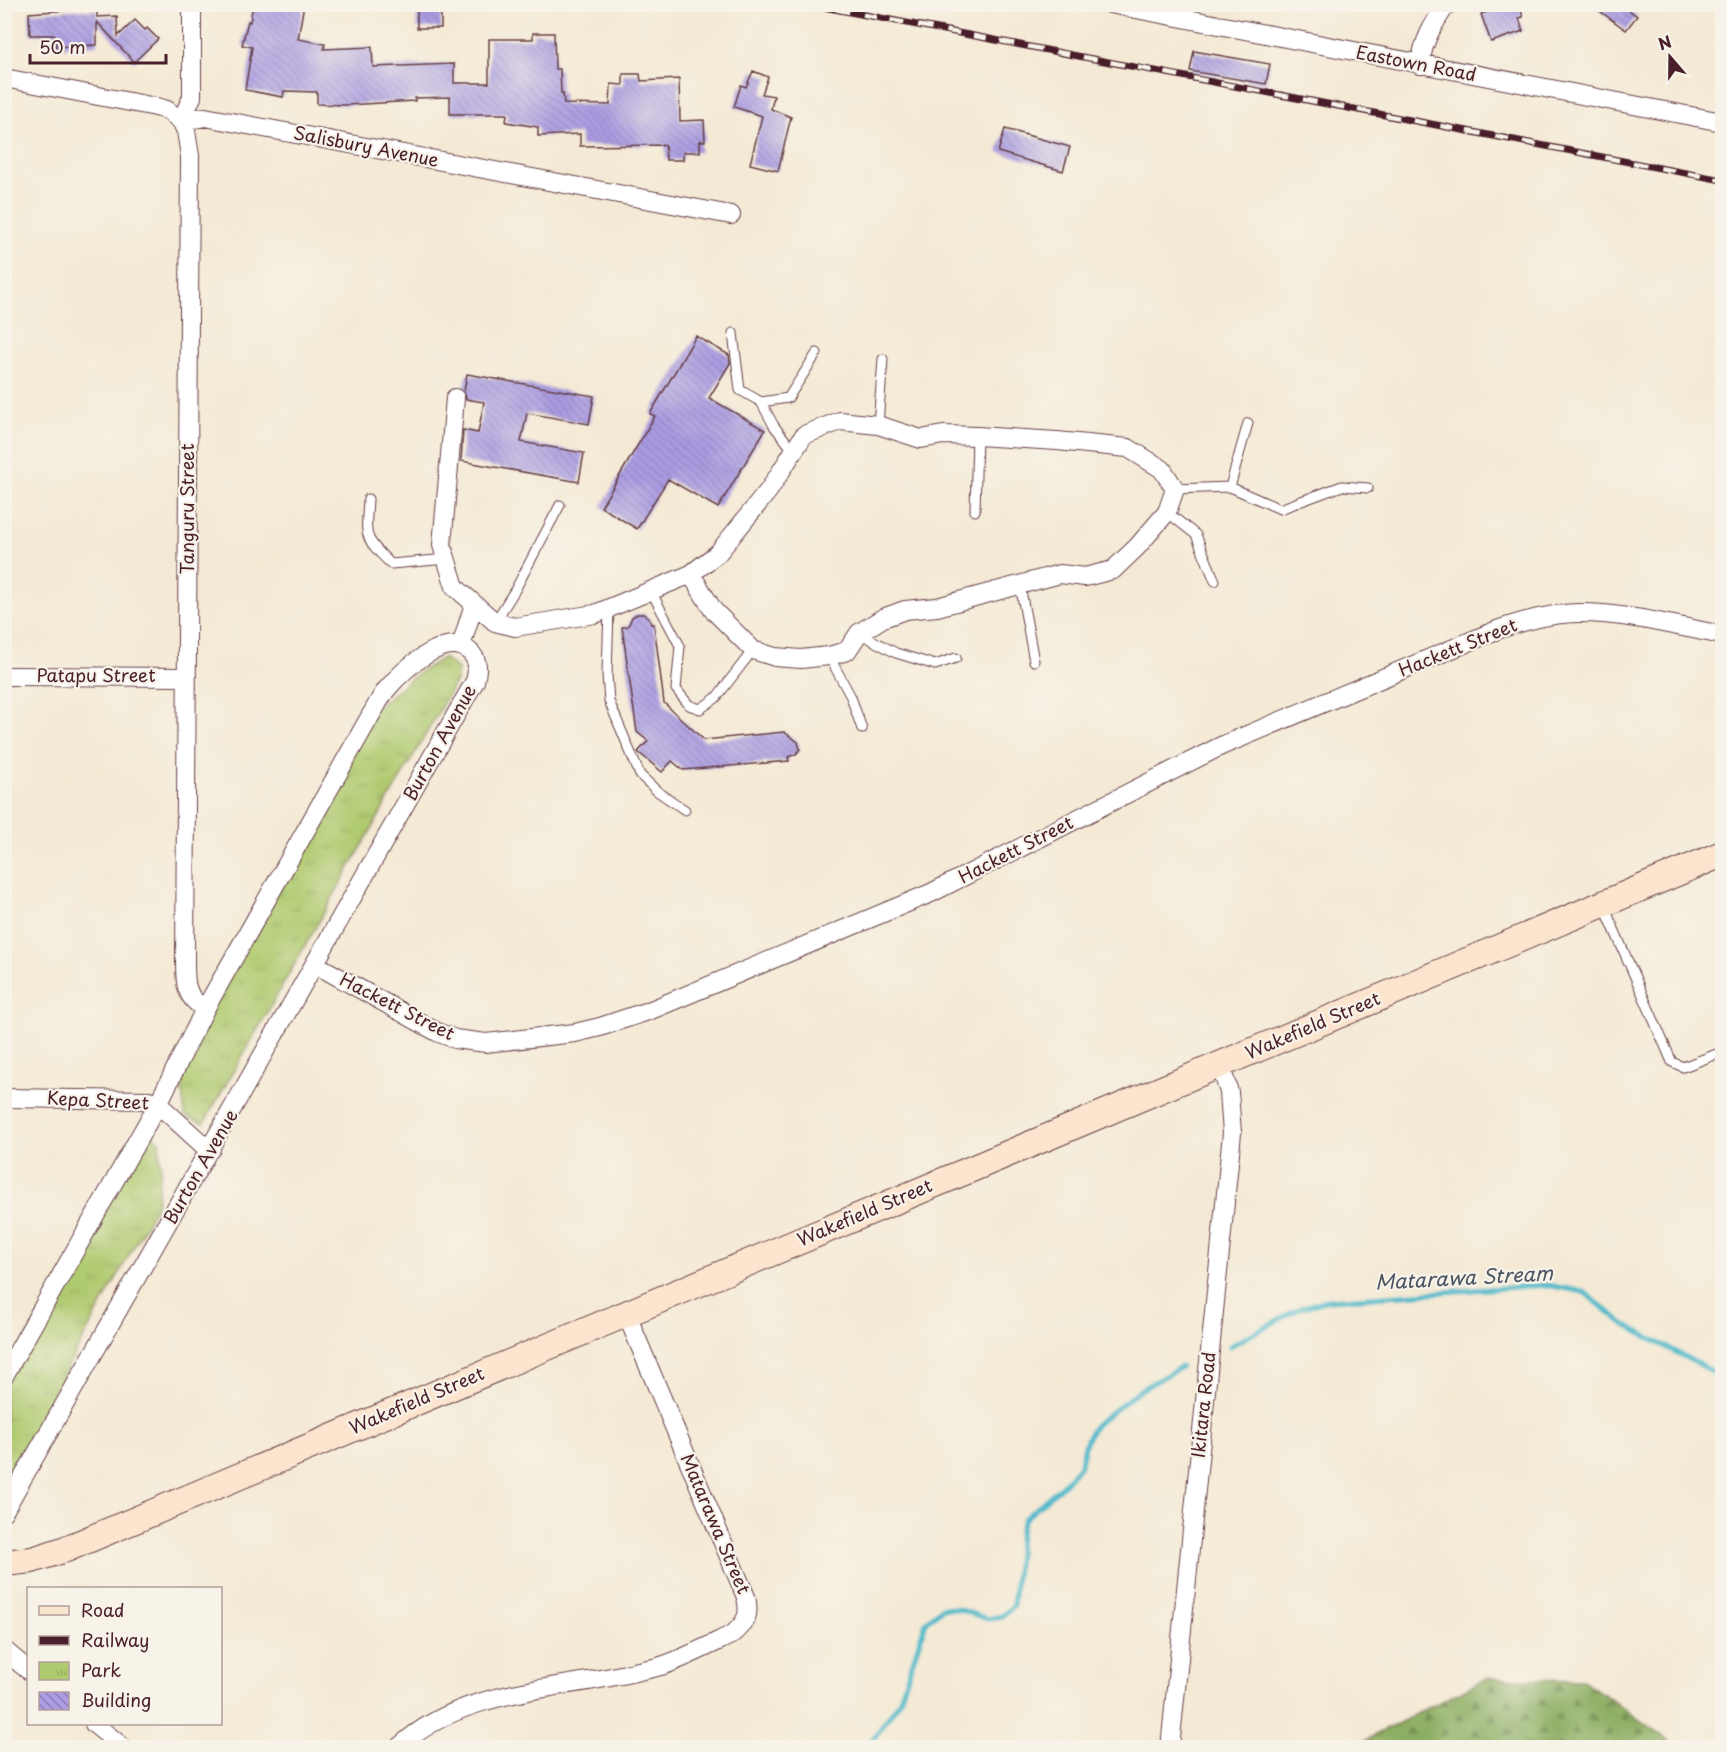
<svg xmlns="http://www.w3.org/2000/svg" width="1727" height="1752" viewBox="0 0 1727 1752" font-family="'Playpen Sans',sans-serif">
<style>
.forest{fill:url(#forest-firs);stroke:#6b6646;stroke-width:1.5}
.park{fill:url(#park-tufts);stroke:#7d744e;stroke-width:1.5}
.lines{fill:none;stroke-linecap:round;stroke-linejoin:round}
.stream{stroke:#4fbacb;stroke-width:5}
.building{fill:url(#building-back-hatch)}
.lane-casing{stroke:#643d44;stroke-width:11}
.street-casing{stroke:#643d44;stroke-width:20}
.secondary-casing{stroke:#643d44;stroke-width:28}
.lane{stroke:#fff;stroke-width:9}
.street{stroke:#fff;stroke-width:18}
.secondary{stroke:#fce5cf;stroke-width:26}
.rail-casing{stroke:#4a1f2b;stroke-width:7}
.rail{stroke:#f7f3e8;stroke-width:4.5;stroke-dasharray:14;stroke-linecap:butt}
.labels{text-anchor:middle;stroke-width:4.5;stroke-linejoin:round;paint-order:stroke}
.street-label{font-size:18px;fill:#4a1f2b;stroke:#f7f3e8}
.water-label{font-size:20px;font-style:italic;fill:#4c5563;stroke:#f7f3e8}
</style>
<defs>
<pattern id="forest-firs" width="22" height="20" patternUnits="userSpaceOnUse" patternTransform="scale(1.5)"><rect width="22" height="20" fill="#8cae62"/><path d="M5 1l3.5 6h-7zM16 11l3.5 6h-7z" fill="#748d51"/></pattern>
<pattern id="park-tufts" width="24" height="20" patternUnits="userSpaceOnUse" patternTransform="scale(1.5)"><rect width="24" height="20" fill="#b0ca70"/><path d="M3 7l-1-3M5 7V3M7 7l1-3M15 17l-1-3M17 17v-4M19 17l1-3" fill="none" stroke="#99ad61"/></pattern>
<pattern id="building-back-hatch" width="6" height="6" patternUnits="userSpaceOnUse" patternTransform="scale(1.5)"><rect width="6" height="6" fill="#ab9ce3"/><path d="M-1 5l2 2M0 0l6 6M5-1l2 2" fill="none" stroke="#8d7fb8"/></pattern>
</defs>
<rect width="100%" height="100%" fill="#f7f3e8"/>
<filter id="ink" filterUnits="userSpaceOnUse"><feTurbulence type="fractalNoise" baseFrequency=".0167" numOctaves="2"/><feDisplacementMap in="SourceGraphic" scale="12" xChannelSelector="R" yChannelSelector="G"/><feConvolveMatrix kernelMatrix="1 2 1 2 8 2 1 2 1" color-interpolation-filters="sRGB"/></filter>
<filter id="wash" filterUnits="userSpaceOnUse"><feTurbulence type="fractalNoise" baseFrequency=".008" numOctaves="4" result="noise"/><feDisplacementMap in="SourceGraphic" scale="24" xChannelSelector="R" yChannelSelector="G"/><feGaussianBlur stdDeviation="1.35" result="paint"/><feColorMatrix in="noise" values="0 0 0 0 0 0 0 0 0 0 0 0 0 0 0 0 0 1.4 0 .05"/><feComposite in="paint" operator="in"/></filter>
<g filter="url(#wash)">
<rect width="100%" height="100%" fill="#f4e9d4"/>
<path class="forest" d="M1487,1678l96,2 95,67h-326z"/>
<path class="park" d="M443,658l15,11 -2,12 -252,442 -19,-7 -6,-53 190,-349 46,-39z
M150,1133l9,8 2,27 -5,38 -151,275v-108z"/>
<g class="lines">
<path class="stream" d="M1230,1346l70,-38 28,-8 219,-15 37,7 40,32 94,51h4
M867,1748l32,-46 27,-80 16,-14 16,1 30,10 14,-3 11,-10 7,-74 4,-13 41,-36 15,-18 7,-26 8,-14 45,-35 41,-23"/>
</g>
<g id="blocks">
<path class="building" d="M253,4h51l-6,35 27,5 -1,5 48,-2 1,20 81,-3v19h35v-44h44v-6h21l1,36h5l1,24h2l1,11 46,1 1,-21 12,1v-11h17l1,7 38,-2 1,42 24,-1 1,21h-5v11h-17v8h-17l-1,-15 -85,1v-12l-42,2v-9l-32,-5 1,-8h-57v-17l-35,1v3l-69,4 -29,-1v-12l-33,-1 -1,6 -38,-7 7,-43 -10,-2 6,-24 2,1z
M1510,4h9l4,13 -4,1 4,13 -32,11 -10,-28z
M1590,4h30l17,12 -11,14z
M417,7h24v21h-24z
M69,10h28v7l20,-1 1,20 17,-16 10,10 2,-2 11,11 -24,23 -37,-40v23l-41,2 -1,-12h-25l-1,-22z
M1194,51l76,13 -4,20 -76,-13z
M753,71l15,6 -6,17 12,2 -3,13 20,8 -13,54 -28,-7 12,-48 -28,-9 7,-22 5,2z
M1005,129l65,18 -7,24 -65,-19z
M696,336l33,19 1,8 -21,35 56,32 -47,78 -50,-29 -31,50 -36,-22 54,-91 -5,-2z
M467,374l127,22 -5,28 -62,-11 -6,29 63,11 -5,29 -118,-21 2,-31 15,3 6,-31 -18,-3 -2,-8z
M637,614h7l5,4 2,6h3l10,79 40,37 80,-8 14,10 2,7 -4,5 -8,3 1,4 -106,9 -11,-9 -10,11 -24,-20 10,-11 -11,-9 -15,-105 6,-1 4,-9z"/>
</g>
</g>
<g filter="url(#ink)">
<use href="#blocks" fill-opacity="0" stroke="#643d44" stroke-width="1.5"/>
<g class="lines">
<g class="lane-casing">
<path id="lane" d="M733,333l7,57 21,12 13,24 19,24
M761,402l27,-4 29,-45
M878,425l5,-66
M1230,487l18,-64
M1175,489l55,-2 50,22 62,-23 26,2
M368,499c-2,38 -6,37 23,65l56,-5
M975,511l2,-75
M1167,512l29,23 19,46
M1020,585l14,76
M651,591l29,55 -4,43 13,16 11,4 16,-11 37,-48
M609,608l-2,67 2,26 31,74 17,16 28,19
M495,622l20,-32 45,-85
M859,633l37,20 39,12 21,-7
M829,656l22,41 11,32
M1604,906l68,156 11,5 39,-15"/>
</g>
<g class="street-casing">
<path id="street" d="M192,4v93l-11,24 5,10 4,25 -5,806c0,22 0,35 20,47
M1110,4l612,118
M1420,65c3,-24 13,-41 27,-61
M4,78l152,29 11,3 14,11 24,-4 526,98
M455,398l-13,147 13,42 40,35 20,5 80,-13 96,-40 27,-21 51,-63 35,-55 36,-14 38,4 43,14 22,-4 34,1 80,5 71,7 34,21 13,20 -8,23 -30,35 -24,23 -28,7 -25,-3 -123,33 -32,3 -22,8 -24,15 -12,18 -18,5 -28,3 -26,-2 -22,-7 -40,-40 -22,-36
M461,646l13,-42
M4,676l183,1
M315,964l122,68 18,7 31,4 89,-10 25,-6 51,-17 280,-117 290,-147 276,-116c26,-9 54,-17 82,-17 48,0 97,13 143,22
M4,1098l145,2 9,4 44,40 9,5
M4,1376l154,-272 47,-95 167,-296c5,-8 9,-17 15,-24 15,-18 59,-59 82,-38 10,9 9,18 6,30l-471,830
M4,1650l24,20
M94,1724l30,24
M398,1748c64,-60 157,-57 237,-76 11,-3 22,-4 32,-8 22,-8 45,-20 66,-30 14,-12 17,-20 13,-37l-120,-284
M1170,1748l62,-615 -3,-41 -9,-28"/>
</g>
<g class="secondary-casing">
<path id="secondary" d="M4,1563l28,-3 34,-11 1656,-695"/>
</g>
<use href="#lane" class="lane"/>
<use href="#street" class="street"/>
<use href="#secondary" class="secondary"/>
<g class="rail-casing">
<path id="rail" d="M808,4l914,176"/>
</g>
<use href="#rail" class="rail"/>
</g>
</g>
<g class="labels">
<g class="street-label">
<text transform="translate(1416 64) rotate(11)" y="6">Eastown Road</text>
<text transform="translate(366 147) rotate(11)" y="6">Salisbury Avenue</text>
<text transform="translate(188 509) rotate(-90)" y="6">Tanguru Street</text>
<text transform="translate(1458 648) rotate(-22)" y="6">Hackett Street</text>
<text x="96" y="682">Patapu Street</text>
<text transform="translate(440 743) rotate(-61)" y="6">Burton Avenue</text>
<text transform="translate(1016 850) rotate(-27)" y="6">Hackett Street</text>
<text transform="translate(397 1007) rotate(27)" y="6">Hackett Street</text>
<text transform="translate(1313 1026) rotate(-23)" y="6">Wakefield Street</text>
<text transform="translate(98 1101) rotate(3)" y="6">Kepa Street</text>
<text transform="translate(201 1167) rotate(-60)" y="6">Burton Avenue</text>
<text transform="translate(865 1213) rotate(-23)" y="6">Wakefield Street</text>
<text transform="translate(417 1401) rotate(-23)" y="6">Wakefield Street</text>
<text transform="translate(1204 1405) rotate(-84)" y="6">Ikitara Road</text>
<text transform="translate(715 1524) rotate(67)" y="6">Matarawa Street</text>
</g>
<g class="water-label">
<text transform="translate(1464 1278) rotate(-3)" y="7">Matarawa Stream</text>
</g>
</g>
<rect width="1727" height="1752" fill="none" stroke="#f7f3e8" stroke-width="24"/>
<rect x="27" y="1587" width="195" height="138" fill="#f7f3e8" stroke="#b29e9c" stroke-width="1.5"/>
<rect x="39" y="1606" width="30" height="9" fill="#fce5cf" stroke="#b29e9c" stroke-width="1.5"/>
<text x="81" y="1617" font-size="18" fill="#4a1f2b">Road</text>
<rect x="39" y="1636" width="30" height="9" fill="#4a1f2b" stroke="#b29e9c" stroke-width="1.5"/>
<text x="81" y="1647" font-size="18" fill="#4a1f2b">Railway</text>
<rect x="39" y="1662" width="30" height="18" fill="url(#park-tufts)" stroke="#b29e9c" stroke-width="1.5"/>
<text x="81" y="1677" font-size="18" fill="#4a1f2b">Park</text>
<rect x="39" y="1692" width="30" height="18" fill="url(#building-back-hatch)" stroke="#b29e9c" stroke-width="1.5"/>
<text x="81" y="1707" font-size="18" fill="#4a1f2b">Building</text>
<g transform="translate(1670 57) rotate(340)" stroke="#f7f3e8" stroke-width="4.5" paint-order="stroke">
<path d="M0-4.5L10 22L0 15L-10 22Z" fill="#4a1f2b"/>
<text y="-9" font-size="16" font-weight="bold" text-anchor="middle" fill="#4a1f2b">N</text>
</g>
<path d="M30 54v9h136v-9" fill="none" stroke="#4a1f2b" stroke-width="3"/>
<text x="39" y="54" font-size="18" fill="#4a1f2b" stroke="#f7f3e8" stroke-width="4.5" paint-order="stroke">50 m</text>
</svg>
